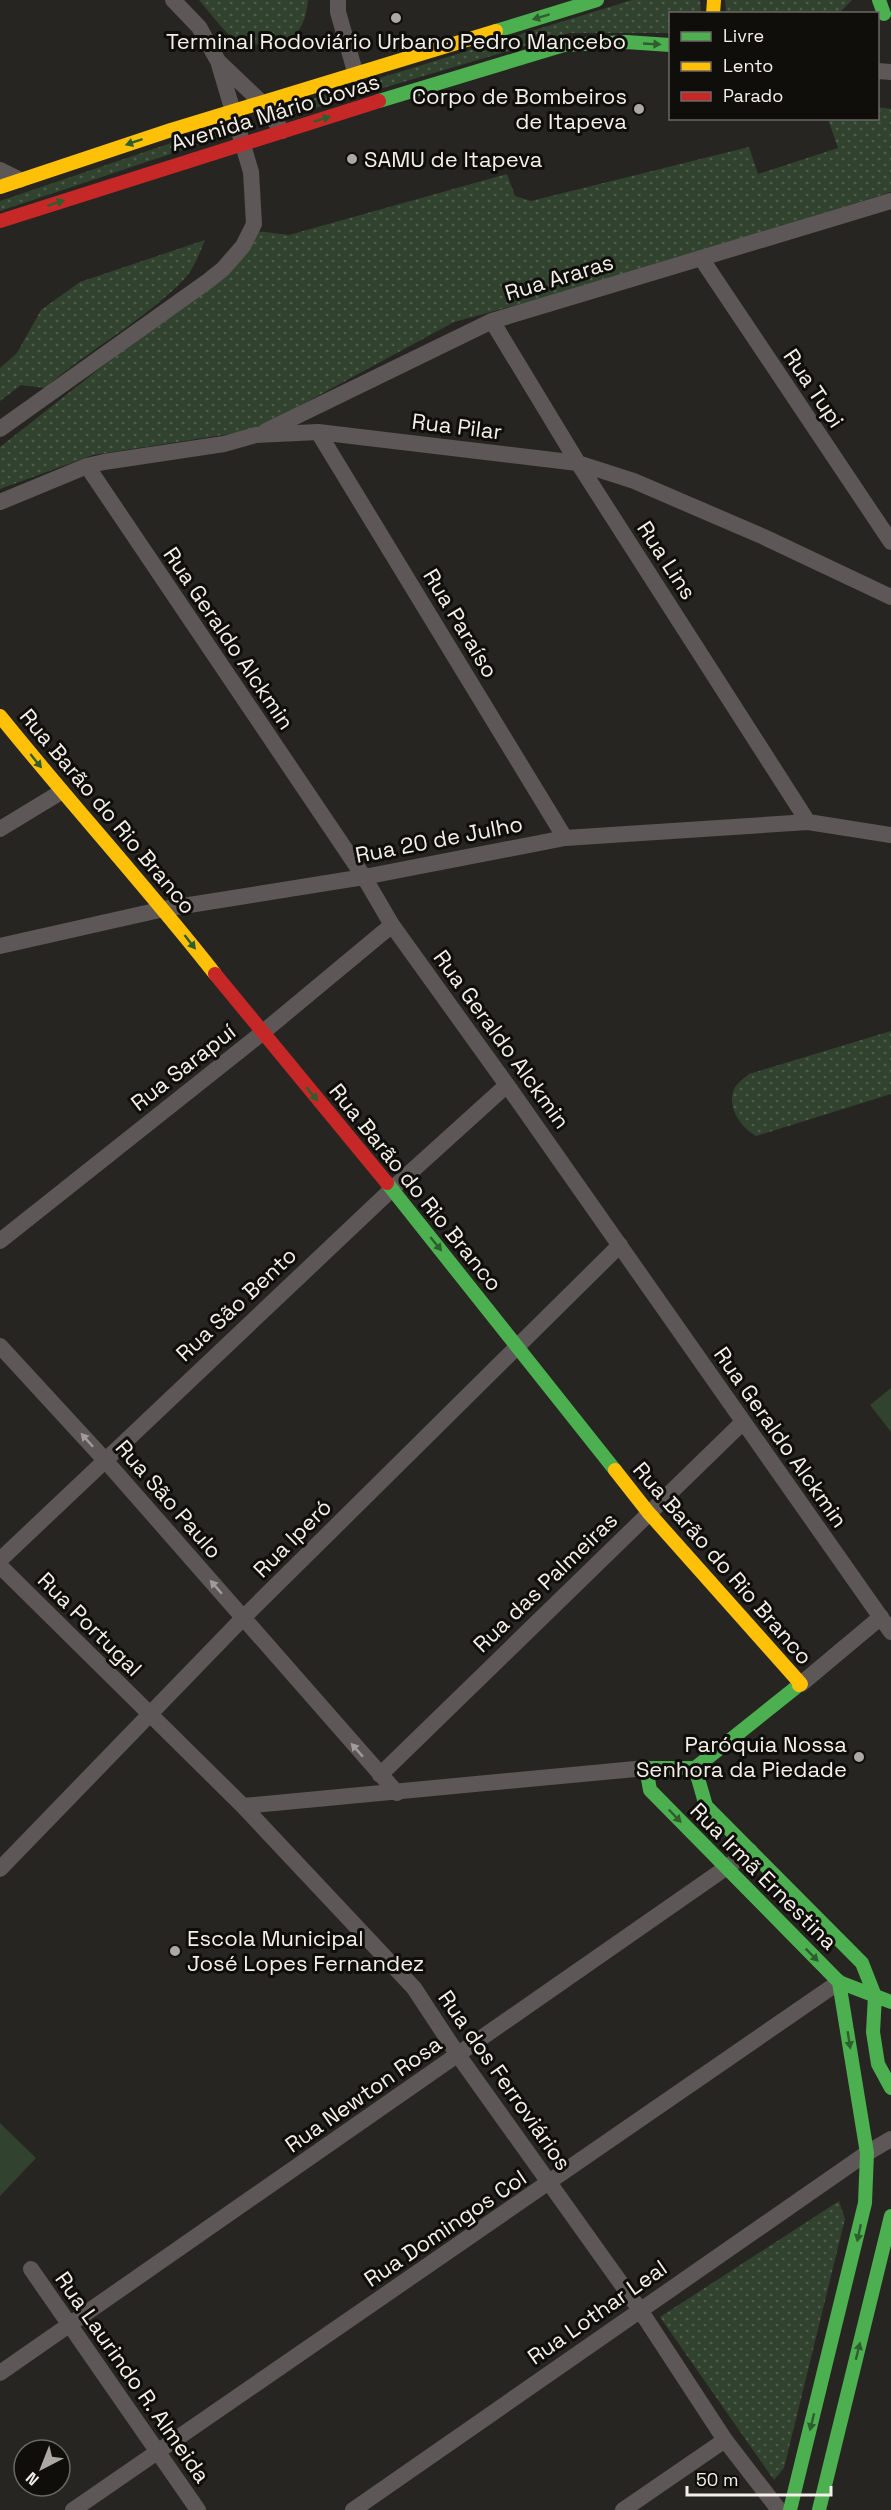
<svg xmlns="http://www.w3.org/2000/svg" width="891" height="2510" viewBox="0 0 891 2510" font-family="'Space Grotesk',sans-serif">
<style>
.green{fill:url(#green-dots)}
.pitch{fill:#31432e}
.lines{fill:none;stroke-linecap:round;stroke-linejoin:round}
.street{stroke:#5d5758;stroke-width:16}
.fast{stroke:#4caf50;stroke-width:14}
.slow{stroke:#ffc107;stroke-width:14}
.jam{stroke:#c62828;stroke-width:14}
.oneway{fill:#2e5e2e}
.oneway2{fill:#a09c9b}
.poi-dot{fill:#aca9a5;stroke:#100e0b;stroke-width:2}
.labels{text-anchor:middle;stroke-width:6;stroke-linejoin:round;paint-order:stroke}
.poi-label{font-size:22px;fill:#f3f0ec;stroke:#100e0b;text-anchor:end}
.street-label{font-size:22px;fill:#f3f0ec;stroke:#100e0b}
</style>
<defs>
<pattern id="green-dots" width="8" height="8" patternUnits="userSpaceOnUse" patternTransform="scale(1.5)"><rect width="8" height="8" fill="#31432e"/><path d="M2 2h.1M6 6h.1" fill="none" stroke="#4f5e4c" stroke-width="1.8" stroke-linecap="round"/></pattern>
</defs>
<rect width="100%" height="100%" fill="#272522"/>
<path class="green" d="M199,0h109c-1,9 -3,23 -10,31 -14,15 -48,18 -65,7 -11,-8 -25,-28 -34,-38z
M632,0h68l1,13 -31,1v19h-101l-281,83 -5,-8z
M725,0h127l-13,13h-113z
M878,107l13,2v83l-275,86 -162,44 -199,108 -162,25 -93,34v-42l230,-181 26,-35 33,4 218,-61 8,22 16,5 218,-54 9,27 80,-26 -10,-29 50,-1z
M233,122l3,10 -236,79v-10z
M205,240c-5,12 -11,28 -19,37 -40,43 -97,72 -141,111l-24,-3 -21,16v-33l17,-15 24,-43 39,-28z
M891,1031v63l-135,42c-14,-8 -28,-26 -23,-44 2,-8 10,-13 16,-18z
M839,2201l6,18 -61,249 -10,12 -114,-163z"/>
<path class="pitch" d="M891,1388v44l-21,-27z
M0,2123l36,35 -36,38z"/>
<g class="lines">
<path class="street" d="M173,0l26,27 19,34 44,42 20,28
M338,0v12l18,63
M878,71l13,1
M0,170l20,10
M701,258l190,284
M492,321l86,142 230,359
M0,429l208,-148 15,-12 20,-23 11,-22 -3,-52 -33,-111
M266,431l226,-110 399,-120
M318,432l247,406
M87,466l277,411 28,48 115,160 384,547
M0,502l87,-36 17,-4 120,-18 32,-9 62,-3 260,31 56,18 130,56 127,60
M0,829l61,-37
M0,946l164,-37 200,-32 201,-39 243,-16 83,13
M0,1241l262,-208 130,-108
M0,1346l104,113 293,334
M0,1560l392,-371 115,-104
M0,1566l243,240 171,182 44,67 182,255 85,130 54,70
M801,1684l80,-67
M380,1775l363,-353
M243,1806l403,-38
M0,1869l243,-251 377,-373
M31,2269l167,241
M0,2373l750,-522
M73,2510l766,-528
M353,2510l514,-357 24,-14
M623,2510l102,-70"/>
<path class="fast" d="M879,0l5,14
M496,31l101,-31
M379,101l185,-56 62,-3 44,3
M387,1183l228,287
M799,1685l-104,83h-49l4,22 189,192 52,20
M695,1768l11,38 156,157 13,33 -2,36 5,32 13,24
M790,2510l75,-307 2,-50 -28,-171
M819,2510l72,-294"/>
<path class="slow" d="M713,14l1,-14
M0,187l171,-57 325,-99
M0,716c70,87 146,170 215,258
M615,1470l33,42 153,172 -2,1"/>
<path class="jam" d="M0,221l379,-120
M215,974l172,209"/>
</g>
<defs><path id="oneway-solid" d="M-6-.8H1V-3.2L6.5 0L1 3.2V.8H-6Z" transform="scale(1.5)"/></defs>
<g class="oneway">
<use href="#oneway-solid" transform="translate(541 17) rotate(163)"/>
<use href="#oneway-solid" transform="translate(652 44) rotate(3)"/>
<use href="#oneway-solid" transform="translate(322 119) rotate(-17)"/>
<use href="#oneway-solid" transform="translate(134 142) rotate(161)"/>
<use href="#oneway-solid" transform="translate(56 203) rotate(-18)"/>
<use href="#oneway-solid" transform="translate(36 761) rotate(51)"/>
<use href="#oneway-solid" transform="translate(190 942) rotate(52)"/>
<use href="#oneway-solid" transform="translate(312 1094) rotate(50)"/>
<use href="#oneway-solid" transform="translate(436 1244) rotate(51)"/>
<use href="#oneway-solid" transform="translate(675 1816) rotate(46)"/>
<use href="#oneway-solid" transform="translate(812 1955) rotate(45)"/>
<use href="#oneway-solid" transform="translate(849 2040) rotate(81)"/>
<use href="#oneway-solid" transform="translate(859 2233) rotate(102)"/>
<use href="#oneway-solid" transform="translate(858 2351) rotate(-76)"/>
<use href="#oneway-solid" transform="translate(812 2422) rotate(104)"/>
</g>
<g class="oneway2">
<use href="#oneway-solid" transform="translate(87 1440) rotate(-132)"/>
<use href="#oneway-solid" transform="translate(216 1587) rotate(-131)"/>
<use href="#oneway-solid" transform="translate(357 1750) rotate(-131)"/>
</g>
<g class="poi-dot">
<circle cx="396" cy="18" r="6"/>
<circle cx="639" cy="109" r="6"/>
<circle cx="352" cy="159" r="6"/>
<circle cx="859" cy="1757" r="6"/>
<circle cx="175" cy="1951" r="6"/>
</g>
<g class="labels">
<g class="poi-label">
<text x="396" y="49" text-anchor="middle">Terminal Rodoviário Urbano Pedro Mancebo</text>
<text x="627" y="104">Corpo de Bombeiros<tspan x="627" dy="25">de Itapeva</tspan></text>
<text x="364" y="167" text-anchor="start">SAMU de Itapeva</text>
<text x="847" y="1752">Paróquia Nossa<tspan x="847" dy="25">Senhora da Piedade</tspan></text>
<text x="187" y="1946" text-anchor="start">Escola Municipal<tspan x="187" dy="25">José Lopes Fernandez</tspan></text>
</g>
<g class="street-label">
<text transform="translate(275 112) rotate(-17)" y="8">Avenida Mário Covas</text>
<text transform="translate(559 277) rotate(-17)" y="8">Rua Araras</text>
<text transform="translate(814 388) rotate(56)" y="8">Rua Tupi</text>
<text transform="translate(457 426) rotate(7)" y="8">Rua Pilar</text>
<text transform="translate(667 560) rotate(57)" y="8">Rua Lins</text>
<text transform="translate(461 623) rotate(59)" y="8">Rua Paraíso</text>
<text transform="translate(229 638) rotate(56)" y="8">Rua Geraldo Alckmin</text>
<text transform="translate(108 811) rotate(50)" y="8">Rua Barão do Rio Branco</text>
<text transform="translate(439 839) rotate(-11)" y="8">Rua 20 de Julho</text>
<text transform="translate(502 1039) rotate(54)" y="8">Rua Geraldo Alckmin</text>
<text transform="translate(183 1067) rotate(-38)" y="8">Rua Sarapuí</text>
<text transform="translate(416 1187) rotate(51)" y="8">Rua Barão do Rio Branco</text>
<text transform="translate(236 1304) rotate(-43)" y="8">Rua São Bento</text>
<text transform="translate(781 1437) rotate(55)" y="8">Rua Geraldo Alckmin</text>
<text transform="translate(169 1499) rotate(49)" y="8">Rua São Paulo</text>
<text transform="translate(292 1538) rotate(-45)" y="8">Rua Iperó</text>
<text transform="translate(723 1563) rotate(49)" y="8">Rua Barão do Rio Branco</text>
<text transform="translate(545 1582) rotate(-44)" y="8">Rua das Palmeiras</text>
<text transform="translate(90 1624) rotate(45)" y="8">Rua Portugal</text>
<text transform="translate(764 1876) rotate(45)" y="8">Rua Irmã Ernestina</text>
<text transform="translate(505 2080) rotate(55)" y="8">Rua dos Ferroviários</text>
<text transform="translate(363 2094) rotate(-35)" y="8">Rua Newton Rosa</text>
<text transform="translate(445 2228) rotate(-34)" y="8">Rua Domingos Col</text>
<text transform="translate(597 2312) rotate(-35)" y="8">Rua Lothar Leal</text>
<text transform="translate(133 2377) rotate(55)" y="8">Rua Laurindo R. Almeida</text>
</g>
</g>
<rect x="669" y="12" width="210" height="108" fill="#100e0b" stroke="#6b6865" stroke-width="1.5"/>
<rect x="681" y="32" width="30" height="9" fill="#4caf50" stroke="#6b6865" stroke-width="1.5"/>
<text x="723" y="42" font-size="18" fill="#f3f0ec">Livre</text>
<rect x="681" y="62" width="30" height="9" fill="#ffc107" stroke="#6b6865" stroke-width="1.5"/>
<text x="723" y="72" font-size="18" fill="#f3f0ec">Lento</text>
<rect x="681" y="92" width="30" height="9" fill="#c62828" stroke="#6b6865" stroke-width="1.5"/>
<text x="723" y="102" font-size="18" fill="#f3f0ec">Parado</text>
<g transform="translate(42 2468) rotate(222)"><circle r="28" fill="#100e0b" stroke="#6b6865" stroke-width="1.5"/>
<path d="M0-4.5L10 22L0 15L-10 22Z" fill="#aca9a5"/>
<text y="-9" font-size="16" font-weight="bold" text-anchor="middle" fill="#f3f0ec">N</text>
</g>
<path d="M687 2486v9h144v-9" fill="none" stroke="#f3f0ec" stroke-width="3"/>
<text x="696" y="2486" font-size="18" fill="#f3f0ec" stroke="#100e0b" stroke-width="4.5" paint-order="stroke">50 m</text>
</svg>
